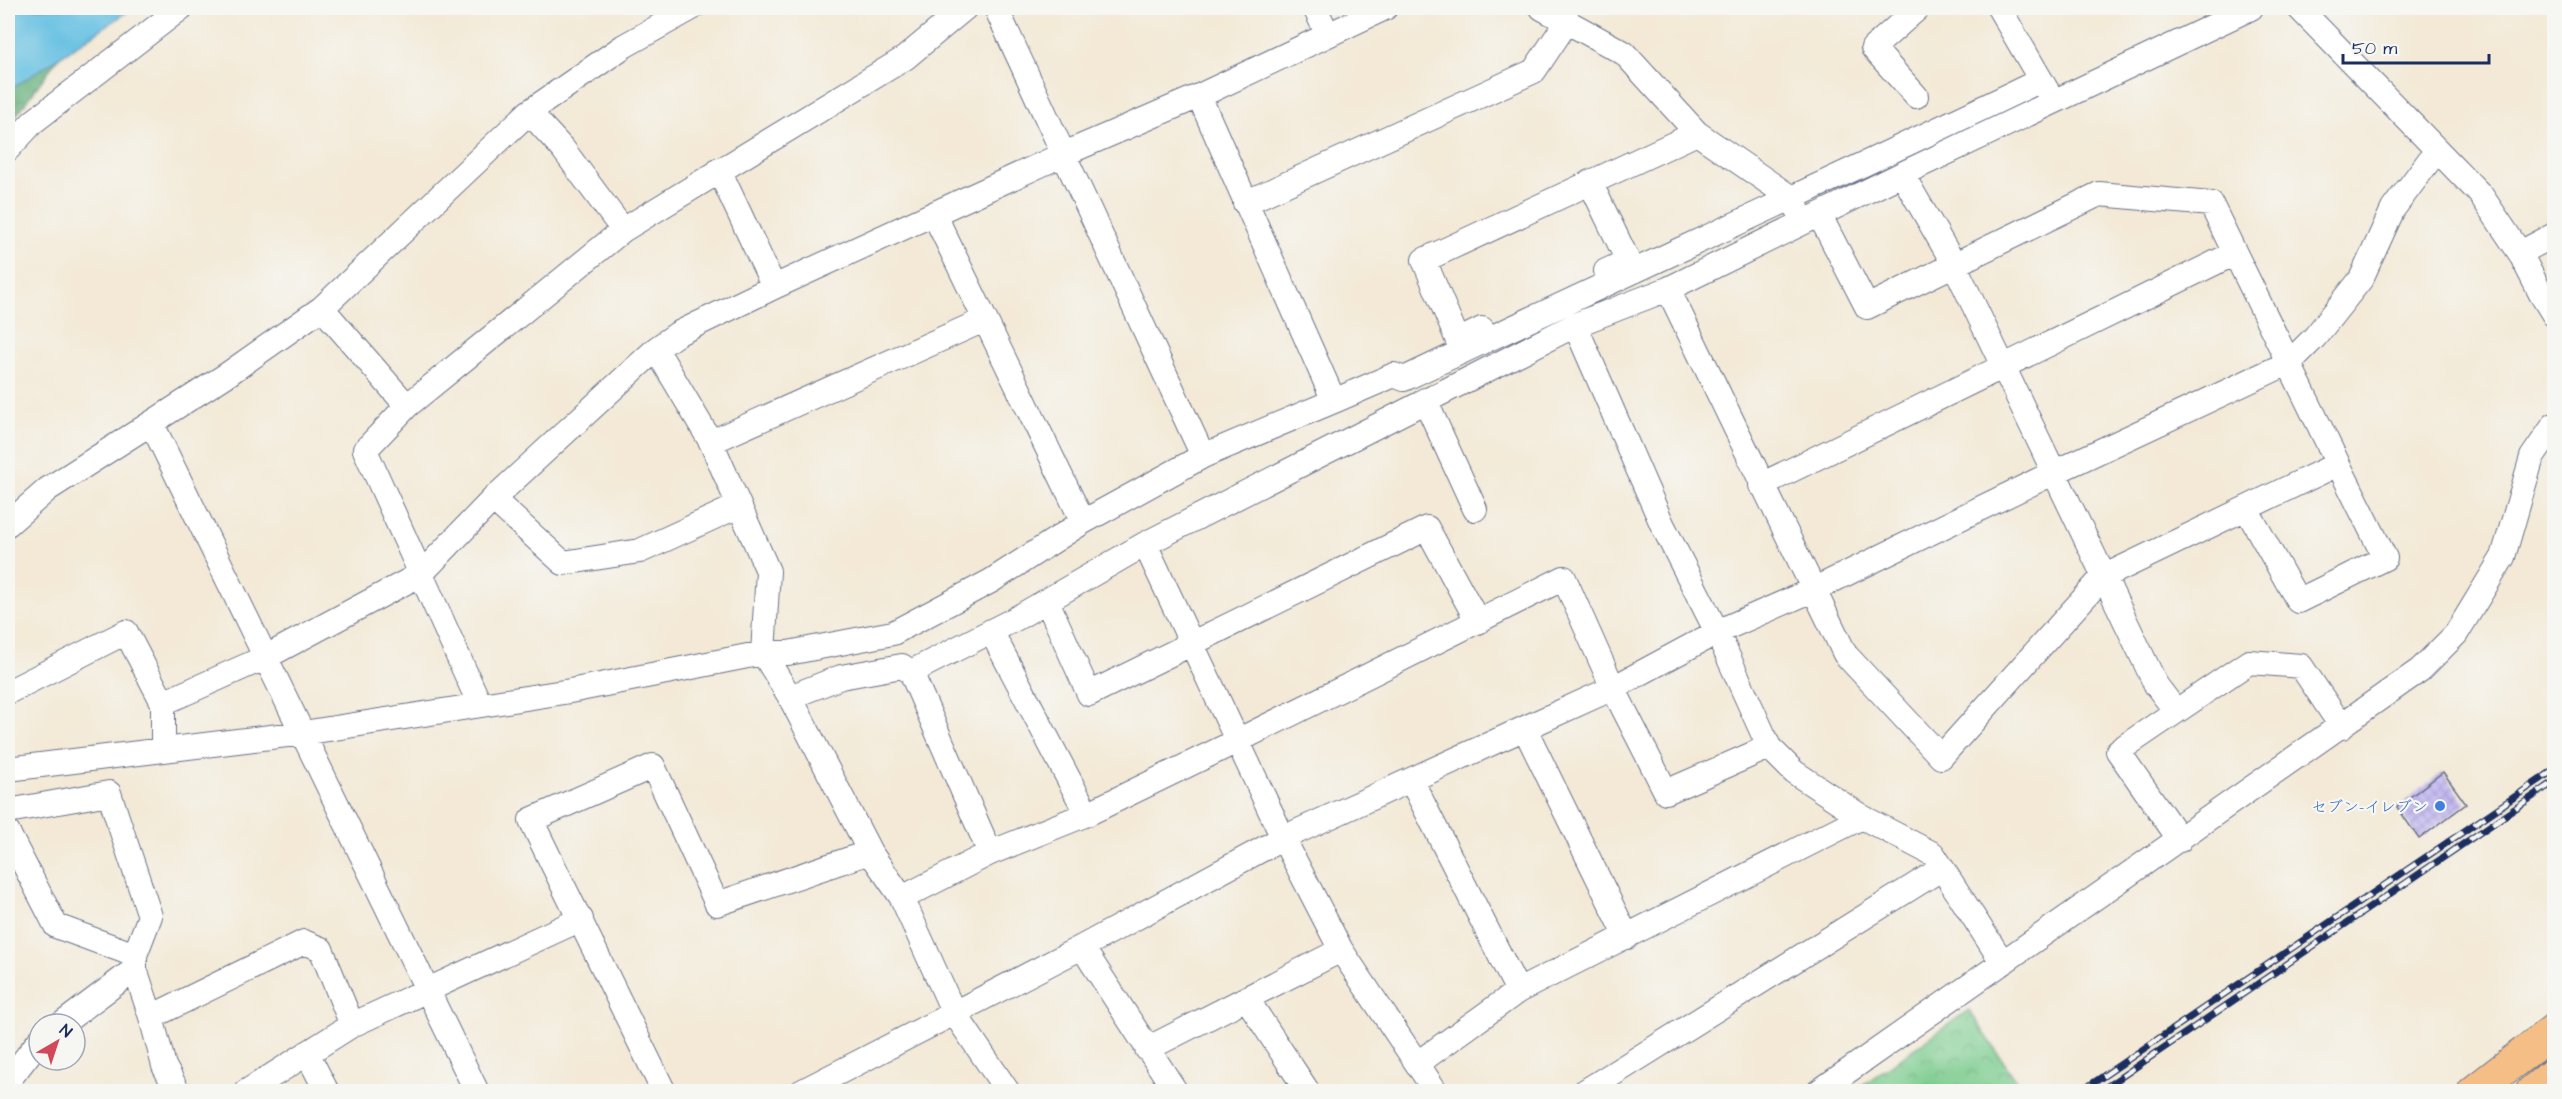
<svg xmlns="http://www.w3.org/2000/svg" width="2562" height="1099" viewBox="0 0 2562 1099" font-family="'Architects Daughter','Klee One',sans-serif">
<style>
.forest{fill:url(#forest-crowns);stroke:#3e6f6b;stroke-width:1.5}
.park{fill:url(#park-crowns);stroke:#4a7d75;stroke-width:1.5}
.water{fill:#64bfe2;stroke:#4077a0;stroke-width:1.5}
.building{fill:url(#building-cross-hatch)}
.lines{fill:none;stroke-linecap:round;stroke-linejoin:round}
.minor-casing{stroke:#677088;stroke-width:26}
.highway-casing{stroke:#677088;stroke-width:35}
.minor{stroke:#fff;stroke-width:24}
.highway{stroke:#f5be86;stroke-width:33}
.rail-casing{stroke:#1b2f5e;stroke-width:7}
.rail{stroke:#f6f6f2;stroke-width:4.5;stroke-dasharray:14;stroke-linecap:butt}
.shop-dot{fill:#3f7fe0;stroke:#f6f6f2;stroke-width:2}
.labels{text-anchor:middle;stroke-width:4.5;stroke-linejoin:round;paint-order:stroke}
.shop-label{font-size:16px;fill:#366cbe;stroke:#f6f6f2;text-anchor:end}
</style>
<defs>
<pattern id="forest-crowns" width="20" height="18" patternUnits="userSpaceOnUse" patternTransform="scale(1.5)"><rect width="20" height="18" fill="#62af78"/><path d="M2 6a3 3 0 1 1 6 0M12 15a3 3 0 1 1 6 0" fill="none" stroke="#508f66"/></pattern>
<pattern id="park-crowns" width="20" height="18" patternUnits="userSpaceOnUse" patternTransform="scale(1.5)"><rect width="20" height="18" fill="#79cb8c"/><path d="M2 6a3 3 0 1 1 6 0M12 15a3 3 0 1 1 6 0" fill="none" stroke="#62a576"/></pattern>
<pattern id="building-cross-hatch" width="8" height="8" patternUnits="userSpaceOnUse" patternTransform="scale(1.5)"><rect width="8" height="8" fill="#c1b6f3"/><path d="M0 0l8 8M0 8l8-8" fill="none" stroke="#9c94c8"/></pattern>
</defs>
<rect width="100%" height="100%" fill="#f6f6f2"/>
<filter id="ink" filterUnits="userSpaceOnUse"><feTurbulence type="fractalNoise" baseFrequency=".0167" numOctaves="2"/><feDisplacementMap in="SourceGraphic" scale="12" xChannelSelector="R" yChannelSelector="G"/><feConvolveMatrix kernelMatrix="1 2 1 2 8 2 1 2 1" color-interpolation-filters="sRGB"/></filter>
<filter id="wash" filterUnits="userSpaceOnUse"><feTurbulence type="fractalNoise" baseFrequency=".008" numOctaves="4" result="noise"/><feDisplacementMap in="SourceGraphic" scale="24" xChannelSelector="R" yChannelSelector="G"/><feGaussianBlur stdDeviation="1.35" result="paint"/><feColorMatrix in="noise" values="0 0 0 0 0 0 0 0 0 0 0 0 0 0 0 0 0 1.4 0 .05"/><feComposite in="paint" operator="in"/></filter>
<g filter="url(#wash)">
<rect width="100%" height="100%" fill="#f3e9d6"/>
<path class="forest" d="M61,54l-43,59 -10,9v-34z"/>
<path class="park" d="M1969,1010l54,81h-169z"/>
<path class="water" d="M8,8h125l-125,83z"/>
<g id="blocks">
<path class="building" d="M2443,772l23,32 -47,35 -22,-32z"/>
</g>
</g>
<g filter="url(#ink)">
<use href="#blocks" fill-opacity="0" stroke="#677088" stroke-width="1.5"/>
<g class="lines">
<g class="minor-casing">
<path id="minor" d="M996,8l207,448
M1315,8l13,27
M1542,8l82,45 73,80 93,64 7,11
M1999,8l50,86
M2299,8l182,187 39,58 21,41 13,21
M1916,96l-43,-48 45,-40
M529,112l34,37 60,81
M8,149l25,-27 148,-114
M719,170l55,117
M1902,174l52,90 202,421 19,25
M1590,182l38,79 -22,10
M1245,203l289,-132 34,-51
M934,214l149,308
M2520,253l34,-18
M1668,289l177,365 96,103 162,-180 235,-113 -127,-260 -112,-10 -232,113 -47,-91
M322,308l85,98
M1575,325l87,199 55,108 52,115 25,25 68,45 71,37 70,109
M1482,329l-24,12 -34,-81 273,-127
M656,349l55,93 57,129 -5,82 27,44 80,155 32,46 51,113 55,81
M1425,400l50,109
M1334,401l60,-26 10,4c212,-101 426,-197 637,-299
M152,424l325,668
M711,442l273,-122
M1761,485l472,-231
M493,499l70,64 77,-12 98,-45
M2247,510l51,91 87,-43 -47,-94
M8,524l40,-35 180,-115 94,-66 207,-196 95,-66 68,-38
M1145,544l138,294 58,112 95,142
M1047,601l42,93 338,-166 51,94
M991,631l96,183
M911,672l104,-53 130,-75 430,-219 93,-36 234,-115 349,-166
M8,692l118,-60 37,71 103,-46 155,-83 72,-75 163,-150 21,-15 97,-47 290,-133 135,-58 186,-88
M790,697l51,-20 61,-11 9,6 79,181
M480,705l-115,-255 42,-44 216,-176 282,-172 60,-50
M1525,729l102,208
M163,748v-45
M8,769l295,-36 267,-42 193,-38h25l105,-20 98,-52 92,-59 120,-66 131,-55 -135,-305
M1411,780l107,211
M8,811l101,-18 41,123 -15,39v14l16,48 13,49 14,26
M8,833l48,93 79,29
M2180,840l-62,-89 131,-89 52,4 41,61
M902,898l88,-45 97,-39 152,-74 325,-162 49,110 53,104 103,-45
M1082,947l94,145
M1247,999l61,93
M151,1017l153,-75 17,7 31,76
M62,1024l73,-55
M1147,1049l194,-99
M307,1053l20,39
M1418,1063l100,-72 344,-174
M8,1081l31,-40
M246,1092l106,-67 229,-106
M664,1092l-133,-272 122,-54 64,138 153,-52
M801,1092l281,-145 201,-109 330,-150 104,-56 98,-43 240,-117 235,-110 25,-25 46,-58 32,-70 44,-59
M1584,1092l357,-223
M1818,1092l602,-422 36,-36 47,-77 29,-100 22,-32"/>
</g>
<g class="highway-casing">
<path id="highway" d="M2474,1092l80,-62
M2532,1092l22,-18"/>
</g>
<use href="#minor" class="minor"/>
<use href="#highway" class="highway"/>
<g class="rail-casing">
<path id="rail" d="M2080,1092l474,-322
M2099,1092l455,-310"/>
</g>
<use href="#rail" class="rail"/>
</g>
</g>
<circle class="shop-dot" cx="2440" cy="806" r="6"/>
<g class="labels">
<g class="shop-label">
<text x="2428" y="812">セブン-イレブン</text>
</g>
</g>
<rect width="2562" height="1099" fill="none" stroke="#f6f6f2" stroke-width="30"/>
<g transform="translate(57 1042) rotate(39)"><circle r="28" fill="#f6f6f2" stroke="#9ea6b7" stroke-width="1.5"/>
<path d="M0-4.5L10 22L0 15L-10 22Z" fill="#d1495b"/>
<text y="-9" font-size="16" font-weight="bold" text-anchor="middle" fill="#1b2f5e">N</text>
</g>
<path d="M2343 54v9h146v-9" fill="none" stroke="#1b2f5e" stroke-width="3"/>
<text x="2352" y="54" font-size="18" fill="#1b2f5e" stroke="#f6f6f2" stroke-width="4.5" paint-order="stroke">50 m</text>
</svg>
